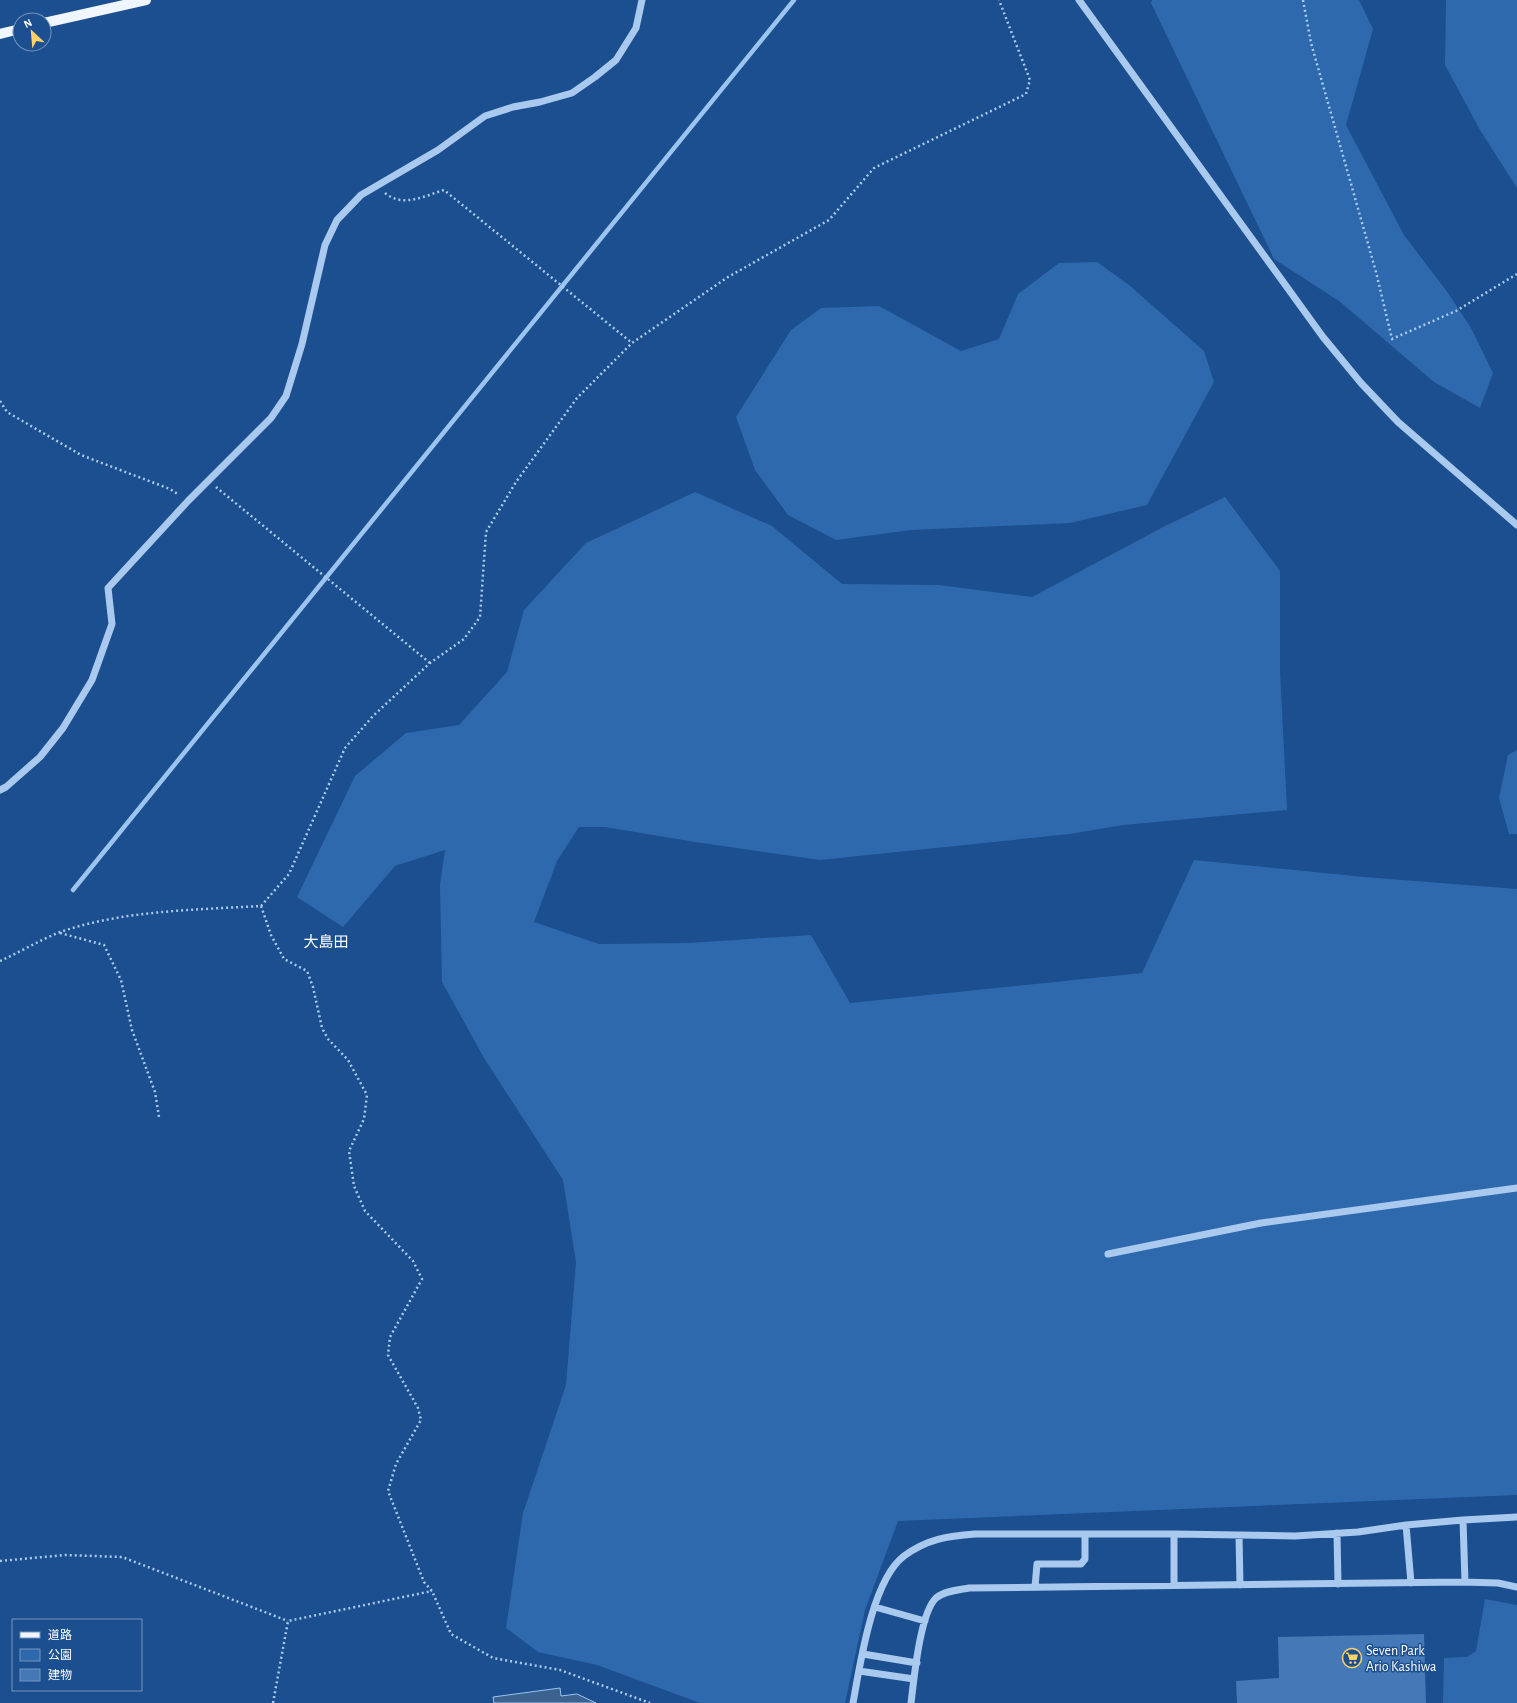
<svg xmlns="http://www.w3.org/2000/svg" width="1517" height="1703" viewBox="0 0 1517 1703" font-family="'Alegreya Sans','Noto Sans JP',sans-serif">
<style>
.green{fill:#2e69ad}
.water{fill:#3c6290;stroke:#9cc4f0}
.lines{fill:none;stroke-linecap:round;stroke-linejoin:round}
.stream{stroke:#9cc4f0;stroke-width:4.5}
.building{fill:#4478b7}
.path{stroke:#a9c9ee;stroke-width:2.5;stroke-dasharray:2 3;stroke-linecap:butt}
.minor{stroke:#a9c9ee;stroke-width:7}
.major{stroke:#f0f6ff;stroke-width:10}
.labels{text-anchor:middle;stroke-width:3;stroke-linejoin:round;paint-order:stroke}
.poi-label{font-size:14px;fill:#fff;stroke:#1b4f8f;text-anchor:start}
.neighbourhood-label{font-size:15px;fill:#fff;stroke:#1b4f8f}
</style>
<rect width="100%" height="100%" fill="#1b4f8f"/>
<path class="green" d="M1152,0h207l14,29 -27,96 58,110 44,58 23,35 22,45 -13,35 -46,-26 -95,-81 -65,-42 -123,-256z
M1446,0h71v188l-37,-58 -35,-65z
M1097,262l32,23 75,66 10,31 -67,123 -77,18 -159,7 -75,10 -48,-25 -33,-45 -19,-53 55,-87 30,-22 58,-2 82,45 38,-12 19,-45 41,-31z
M695,492l77,34 70,58 97,1 93,12 133,-71 60,-29 55,74v100l7,139 -164,15 -53,9 -250,26 -125,-18 -90,-15h-26l-22,34 -23,61 65,22 90,-1 122,-8 39,68 292,-30 52,-113 170,17 153,12v606l-619,26 -33,89 -20,93h-145l-103,-38 -59,-13 -32,-24 17,-115 43,-128 10,-123 -13,-82 -79,-122 -42,-76 -2,-97 5,-35 -50,16 -52,61 -46,-30 58,-121 51,-43 53,-8 48,-53 17,-62 62,-67z
M1517,750v84h-8l-10,-36 9,-43z
M1485,1599l32,6v98h-74l1,-45 23,-1 9,-6z"/>
<path class="water" d="M560,1688l1,8 16,-2 19,9h-102l-1,-6z"/>
<g class="lines">
<path class="stream" d="M73,890l721,-890"/>
</g>
<path class="building" d="M1424,1634l2,69h-189l-1,-22 43,-3 -1,-41z"/>
<g class="lines">
<path class="path" d="M1303,0l8,43 65,229 16,67 64,-28 61,-37
M385,193c18,15 39,3 59,-3l188,153
M0,401l7,11 74,43 89,34 9,6
M216,487l214,176
M261,906l10,29 13,24 23,12 6,16 9,41 6,11 20,21 19,35 -3,24 -15,32 5,35 11,25 48,50 9,18 -32,58 -2,18 30,53 3,12 -25,44 -8,27 36,91 8,9 19,43 42,24 67,12 90,33
M60,933l44,12 17,35 11,50 23,62 4,25
M0,961c20,-9 40,-21 60,-29 65,-22 134,-22 201,-26l28,-32 56,-126 28,-32 57,-53 34,-24 16,-22 6,-85 30,-50 61,-84 55,-55 96,-66 101,-57 45,-52 152,-74 4,-14 -31,-80
M0,1561l65,-6 57,2 166,64
M273,1703l15,-82 144,-30"/>
<path class="minor" d="M1079,0l244,337 38,46 37,39 119,103
M0,790l6,-3 34,-30 23,-29 29,-48 20,-56 -4,-36 80,-87 83,-83 15,-22 16,-52 23,-99 12,-25 24,-25 77,-45 47,-34 28,-9 27,-5 32,-9 23,-16 21,-17 20,-32 6,-28
M1108,1254l153,-31 256,-35
M1463,1520l2,62
M1406,1525l5,58
M1337,1533l1,51
M1174,1534v51
M1239,1535l1,50
M1035,1587l2,-23h44l4,-5v-25
M875,1607l50,14
M863,1654l54,9
M859,1671l55,8
M853,1703c7,-38 19,-123 51,-147 23,-17 44,-20 71,-22h199l121,2 63,-4 48,-7 57,-5 54,-3
M911,1703c3,-24 9,-90 25,-105 8,-7 22,-8 33,-10l493,-6 36,1 19,4"/>
<path class="major" d="M44,23l102,-23
M0,34l20,-5"/>
</g>
<defs>
<g id="supermarket-ring" transform="scale(1)"><circle r="9.5" fill="#1b4f8f" stroke="#ffd166" stroke-width="1.5"/><path d="M-6-5.5h2.5l.6 2H6L4.5 2H-2.5L-4.4-4H-6ZM-1.5 3.2a1.3 1.3 0 1 0 .1 0ZM3 3.2a1.3 1.3 0 1 0 .1 0Z" fill="#ffd166"/></g>
</defs>
<g fill-rule="evenodd">
<use href="#supermarket-ring" x="1352" y="1658"/>
</g>
<g class="labels">
<g class="poi-label">
<text x="1366" y="1655">Seven Park<tspan x="1366" dy="16">Ario Kashiwa</tspan></text>
</g>
<g class="neighbourhood-label">
<text x="326" y="947">大島田</text>
</g>
</g>
<rect x="12" y="1619" width="130" height="72" fill="#1b4f8f" stroke="#7695bc"/>
<rect x="20" y="1632" width="20" height="6" fill="#f0f6ff" stroke="#7695bc"/>
<text x="48" y="1639" font-size="12" fill="#ffffff">道路</text>
<rect x="20" y="1649" width="20" height="12" fill="#2e69ad" stroke="#7695bc"/>
<text x="48" y="1659" font-size="12" fill="#ffffff">公園</text>
<rect x="20" y="1669" width="20" height="12" fill="#4478b7" stroke="#7695bc"/>
<text x="48" y="1679" font-size="12" fill="#ffffff">建物</text>
<g transform="translate(32 32) rotate(334)"><circle r="19" fill="#1b4f8f" stroke="#7695bc"/>
<path d="M0-3L7 15L0 10L-7 15Z" fill="#ffd166"/>
<text y="-6" font-size="11" font-weight="bold" text-anchor="middle" fill="#ffffff">N</text>
</g>
</svg>
